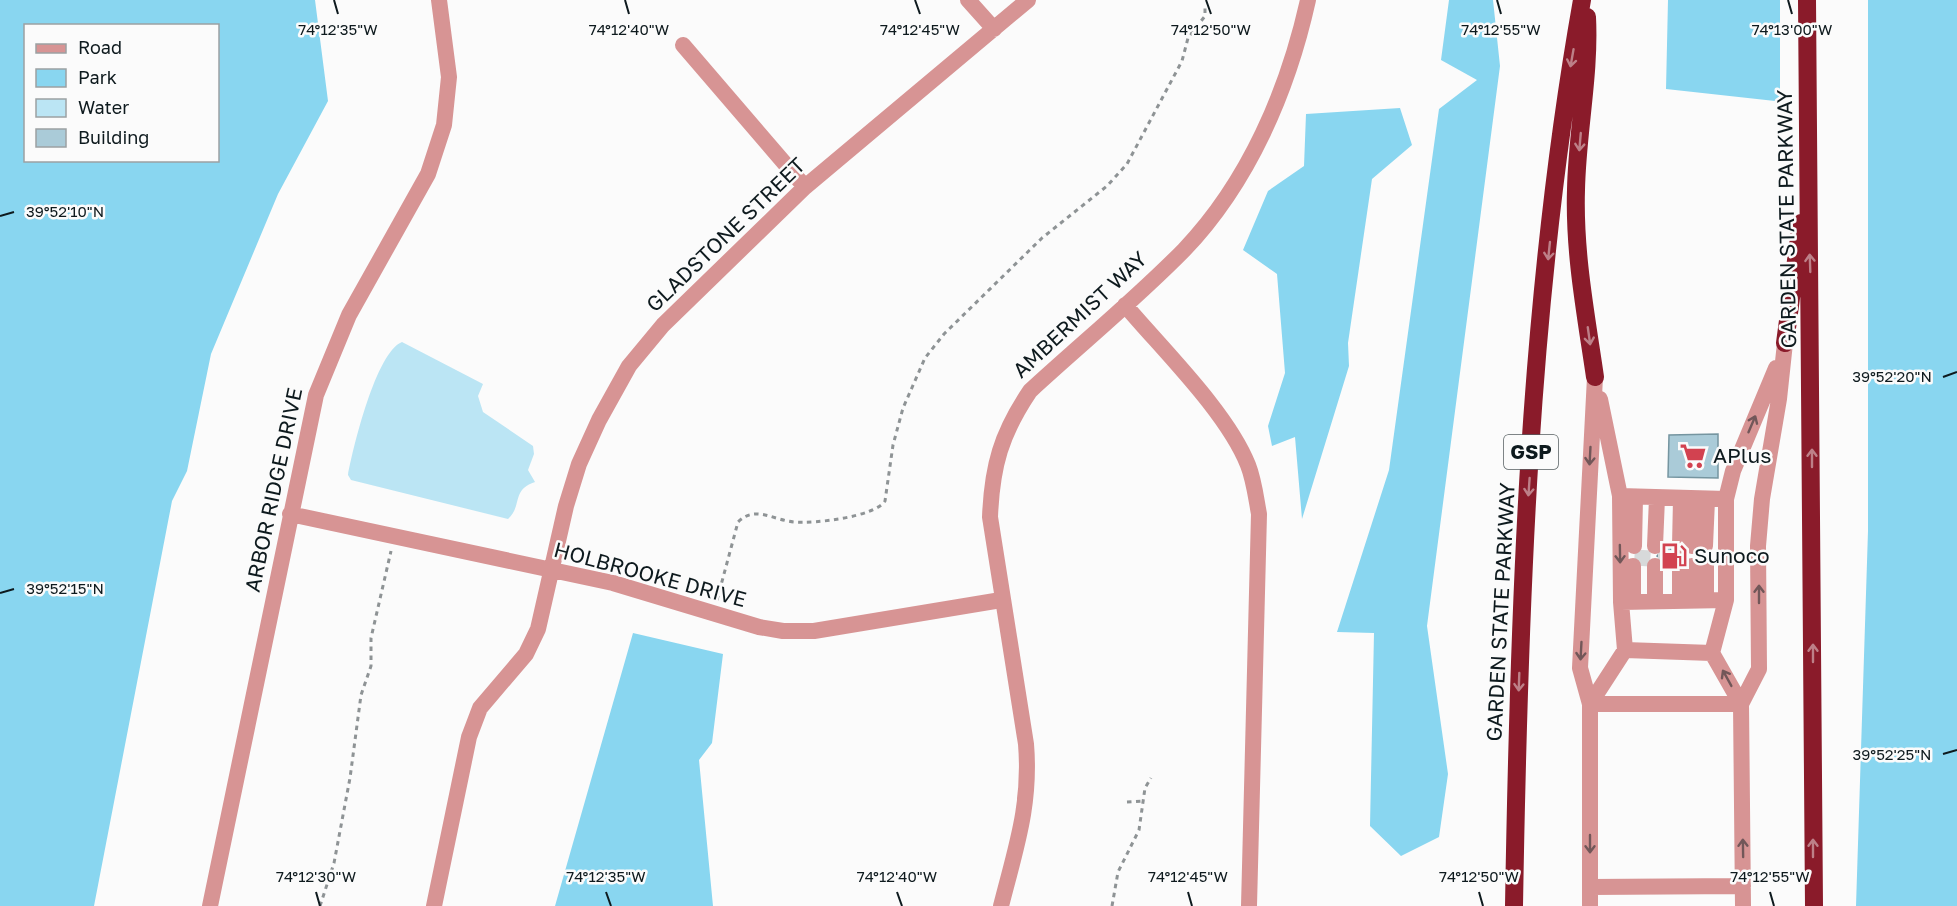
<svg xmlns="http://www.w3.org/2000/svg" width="1957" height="906" viewBox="0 0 1957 906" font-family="'Golos Text',sans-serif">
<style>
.green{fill:#89d6f0;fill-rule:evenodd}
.water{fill:#bbe5f4}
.building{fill:#aacbd8;stroke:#7595a0;stroke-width:1.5}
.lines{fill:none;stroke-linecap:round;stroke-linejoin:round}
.minor-tunnel{stroke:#d7d9da;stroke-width:16;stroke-dasharray:16 8;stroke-linecap:butt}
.path{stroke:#8e9395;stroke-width:3;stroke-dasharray:4.5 4.5;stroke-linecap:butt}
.minor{stroke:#d79494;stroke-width:16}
.highway{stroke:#8a1b2a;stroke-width:18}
.oneway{stroke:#bd8088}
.oneway2{stroke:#725759}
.ticks{fill:none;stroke:#0e1a1e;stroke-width:2}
.labels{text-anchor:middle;stroke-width:5;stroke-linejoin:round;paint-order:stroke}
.shield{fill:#fbfbfb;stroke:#555e60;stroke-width:1.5}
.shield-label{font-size:20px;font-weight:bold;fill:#0e1a1e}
.street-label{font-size:21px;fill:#0e1a1e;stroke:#fbfbfb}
.poi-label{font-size:21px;fill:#0e1a1e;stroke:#fbfbfb;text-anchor:start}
.ticks-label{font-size:15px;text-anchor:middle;fill:#0e1a1e;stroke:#fbfbfb;stroke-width:5;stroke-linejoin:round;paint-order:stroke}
</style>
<rect width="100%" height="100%" fill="#fbfbfb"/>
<path class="green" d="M0,0h315l13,101 -50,93 -67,160 -24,117 -15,30 -78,405h-94zM26,26h192v134h-192z
M1449,0h44l7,66 -73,560 21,148 -9,63 -38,19 -31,-30 4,-193 -37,-1 52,-162 50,-361 38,-29 -36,-20z
M1668,0h112v111l-5,-10 -109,-12z
M1868,0h89v906h-101l12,-375z
M1400,108l12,37 -40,34 -24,164 1,23 -47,153 -7,-82 -23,9 -4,-20 17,-53 -8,-99 -34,-24 25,-59 36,-25 2,-52z
M633,633l90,21 -11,89 -13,17 14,146h-158z"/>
<path class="water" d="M402,342l81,42 -5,12 5,16 50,34 1,8 -6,16 7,12c-24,8 -12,23 -27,37l-157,-39 -3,-5c5,-27 28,-123 54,-133z"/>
<path class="building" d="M1718,434v44l-50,-1 1,-42z
M1666,546h4l1,6 7,4 -7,4 -1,6h-5l-1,-6 -7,-4z"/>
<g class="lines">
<path class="minor-tunnel" d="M1642,566l1,-20
M1666,566v-20"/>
<path class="path" d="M717,600l21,-78c17,-17 35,-2 56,0 19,2 81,-5 91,-21l8,-56 10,-37 22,-50 19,-24 98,-96 65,-52 20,-22 55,-103 6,-23 17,-22v-11
M1127,802l16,-1
M320,906l14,-43 16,-85 11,-83 10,-29v-28l20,-87
M1112,906l6,-34 21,-42 6,-42 6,-10"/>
<path class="minor" d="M968,0l26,29
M683,45l122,142
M1125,305c37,44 102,107 123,160 6,15 8,33 11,49l-10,392
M1620,496l106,3
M290,514l323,69 146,44 24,4h31l187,-31
M1634,546l1,-48
M1655,546l2,-48
M1680,546l1,-47
M1692,546l2,-47
M1705,546l2,-46
M1680,566v35
M1706,566v34
M1691,597l1,-31
M1655,601v-35
M1621,602l105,-2
M1633,602v-36
M1625,650l87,3
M1590,704h151l-29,-51 14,-53v-101l7,-28 43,-103
M1590,704l35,-54 -4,-48 -1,-106 -20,-97
M1590,887l153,-1
M210,906l106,-511 33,-80 79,-141 16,-49 5,-48 -10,-77
M434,906l35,-169 11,-29 46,-54 12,-25 28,-123 13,-42 20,-44 30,-54 34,-41 142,-138 223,-187
M1001,906c15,-59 30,-101 25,-162l-36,-227c2,-51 11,-83 40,-126 51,-47 106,-92 154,-141 65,-68 104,-160 124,-250
M1590,906v-202l-10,-36 15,-291
M1743,906l-2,-202 18,-35 -1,-123 4,-47 17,-100 6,-56"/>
<path class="highway" d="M1807,0l7,906
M1587,17c3,58 -10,115 -11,173 -2,63 10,125 19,187
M1785,343l16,-120
M1514,906c5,-302 15,-608 68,-906"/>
</g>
<defs><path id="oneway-shaft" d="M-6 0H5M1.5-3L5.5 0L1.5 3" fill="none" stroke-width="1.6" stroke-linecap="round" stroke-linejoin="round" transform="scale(1.5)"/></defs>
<g class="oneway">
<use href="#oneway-shaft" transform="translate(1572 58) rotate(100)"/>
<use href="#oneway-shaft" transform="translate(1580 142) rotate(95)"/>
<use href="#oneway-shaft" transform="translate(1549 251) rotate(96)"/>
<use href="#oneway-shaft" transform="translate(1810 263) rotate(-92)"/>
<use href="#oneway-shaft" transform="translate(1589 336) rotate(82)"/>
<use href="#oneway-shaft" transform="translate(1812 458) rotate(-90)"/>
<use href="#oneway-shaft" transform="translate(1529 487) rotate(94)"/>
<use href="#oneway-shaft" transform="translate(1813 653) rotate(-90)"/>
<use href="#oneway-shaft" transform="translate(1519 682) rotate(92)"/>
<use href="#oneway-shaft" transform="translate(1813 848) rotate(-90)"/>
</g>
<g class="oneway2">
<use href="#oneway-shaft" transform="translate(1752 424) rotate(-67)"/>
<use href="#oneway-shaft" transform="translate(1590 456) rotate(93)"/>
<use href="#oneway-shaft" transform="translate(1620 554) rotate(89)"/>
<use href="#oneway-shaft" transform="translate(1759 594) rotate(-90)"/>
<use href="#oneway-shaft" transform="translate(1581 651) rotate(93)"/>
<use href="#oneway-shaft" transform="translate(1727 678) rotate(-119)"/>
<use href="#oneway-shaft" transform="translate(1590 844) rotate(90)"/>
<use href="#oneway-shaft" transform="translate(1743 848) rotate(-91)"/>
</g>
<path class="ticks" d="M334,0l4,14M625,0l4,14M915,0l5,14M1206,0l5,14M1497,0l4,14M1788,0l4,14M0,216l14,-4M1943,377l14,-5M0,593l14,-4M1943,754l14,-4M316,892l4,14M606,892l5,14M897,892l5,14M1188,892l4,14M1479,892l4,14M1770,892l4,14"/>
<defs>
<g id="supermarket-bare" transform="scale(2.07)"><path d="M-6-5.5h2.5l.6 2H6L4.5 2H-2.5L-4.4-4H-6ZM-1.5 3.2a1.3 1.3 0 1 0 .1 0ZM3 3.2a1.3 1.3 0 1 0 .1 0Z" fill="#d24250" stroke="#fbfbfb" stroke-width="2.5" paint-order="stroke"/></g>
<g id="fuel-bare" transform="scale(2.07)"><path d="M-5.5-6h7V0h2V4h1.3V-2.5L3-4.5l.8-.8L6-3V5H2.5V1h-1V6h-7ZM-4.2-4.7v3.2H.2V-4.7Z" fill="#d24250" stroke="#fbfbfb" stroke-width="2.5" paint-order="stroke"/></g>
</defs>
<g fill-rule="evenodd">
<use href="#supermarket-bare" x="1693" y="456"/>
<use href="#fuel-bare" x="1674" y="556"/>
</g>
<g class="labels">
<rect class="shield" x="1504" y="435" width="54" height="34" rx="4.5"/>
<g class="shield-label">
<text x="1531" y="459">GSP</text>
</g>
<g class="street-label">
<text transform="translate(1787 219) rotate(-91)" y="7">GARDEN STATE PARKWAY</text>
<text transform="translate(726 235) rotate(-44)" y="7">GLADSTONE STREET</text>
<text transform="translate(1080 315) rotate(-43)" y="7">AMBERMIST WAY</text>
<text transform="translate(274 490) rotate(-78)" y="7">ARBOR RIDGE DRIVE</text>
<text transform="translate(650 575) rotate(15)" y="7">HOLBROOKE DRIVE</text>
<text transform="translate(1501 612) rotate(-87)" y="7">GARDEN STATE PARKWAY</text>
</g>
<g class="poi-label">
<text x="1713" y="463">APlus</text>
<text x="1694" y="563">Sunoco</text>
</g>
</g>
<g class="ticks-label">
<text x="338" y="35">74°12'35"W</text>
<text x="629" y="35">74°12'40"W</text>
<text x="920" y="35">74°12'45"W</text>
<text x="1211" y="35">74°12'50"W</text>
<text x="1501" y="35">74°12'55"W</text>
<text x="1792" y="35">74°13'00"W</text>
<text x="65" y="217">39°52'10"N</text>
<text x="1892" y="382">39°52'20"N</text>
<text x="65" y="594">39°52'15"N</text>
<text x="1892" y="760">39°52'25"N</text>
<text x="316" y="882">74°12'30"W</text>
<text x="606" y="882">74°12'35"W</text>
<text x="897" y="882">74°12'40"W</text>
<text x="1188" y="882">74°12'45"W</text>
<text x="1479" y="882">74°12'50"W</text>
<text x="1770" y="882">74°12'55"W</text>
</g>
<rect x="24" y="24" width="195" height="138" fill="#fbfbfb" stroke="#9ca1a3" stroke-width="1.5"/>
<rect x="36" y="44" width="30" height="9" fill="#d79494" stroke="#9ca1a3" stroke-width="1.5"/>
<text x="78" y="54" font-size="18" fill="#0e1a1e">Road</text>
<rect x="36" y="69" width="30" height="18" fill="#89d6f0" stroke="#9ca1a3" stroke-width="1.5"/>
<text x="78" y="84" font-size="18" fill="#0e1a1e">Park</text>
<rect x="36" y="99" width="30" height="18" fill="#bbe5f4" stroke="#9ca1a3" stroke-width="1.5"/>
<text x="78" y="114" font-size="18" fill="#0e1a1e">Water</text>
<rect x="36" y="129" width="30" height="18" fill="#aacbd8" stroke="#9ca1a3" stroke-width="1.5"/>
<text x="78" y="144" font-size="18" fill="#0e1a1e">Building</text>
</svg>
